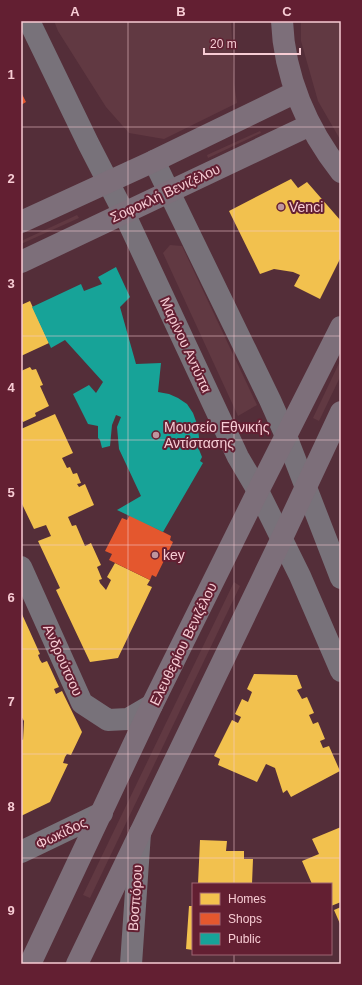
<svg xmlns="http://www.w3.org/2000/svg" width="362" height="985" viewBox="0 0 362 985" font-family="Helvetica,sans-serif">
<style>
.green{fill:#613942}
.homes{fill:#f2c14e}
.shops{fill:#e4572e}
.public{fill:#17a398}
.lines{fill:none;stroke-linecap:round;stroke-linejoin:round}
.minor{stroke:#78727a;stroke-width:22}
.major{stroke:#7d6f7a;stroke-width:22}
.grid{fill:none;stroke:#f7ccd4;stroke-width:1;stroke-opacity:0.55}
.poi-dot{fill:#be959e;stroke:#631f32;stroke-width:1.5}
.labels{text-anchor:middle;stroke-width:4;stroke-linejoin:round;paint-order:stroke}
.street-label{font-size:14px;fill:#f7ccd4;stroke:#631f32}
.poi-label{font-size:14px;fill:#f7ccd4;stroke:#631f32;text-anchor:start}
.neatline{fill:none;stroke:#f7ccd4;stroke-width:1.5}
.grid-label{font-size:13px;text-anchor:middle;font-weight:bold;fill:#f7ccd4}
</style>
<rect width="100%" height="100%" fill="#542e39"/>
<path class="green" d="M54,21h177l3,62 3,20 -73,36 -35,-6 -23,-26 -48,-76z
M301,21h40v120l-23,-40 -17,-60z
M260,131l1,2 -53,25 -1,-3z
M77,215l2,3 -58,26v-3z
M170,245l12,1 75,159 -19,11 -75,-163z
M341,359v16l-22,46 -6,-3z
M234,582l6,4 -150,312 -7,-3z"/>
<path class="homes" d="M291,179l7,9 9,-6 34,39v36l-21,42 -26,-13 6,-11 -7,-3 -19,-3 -14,5 -31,-63z
M30,301l19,42 -28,13v-51z
M30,367l2,3 4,-1 7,16 -3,1 9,20 -14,7 1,3 -13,6 -2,-3v-48z
M55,414l18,39 -11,5 5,10 3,-1 3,7 4,-1 4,10 -4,1 2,3 6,-3 9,21 -26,12 4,9 4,-1 9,21 6,-3 10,22 -4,2 5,12 -3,1 1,3 6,7 5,-10 -4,-3 8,-14 35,17 -3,5 5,2 -34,71 -28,4 -34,-72 4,-2 -22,-47 13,-5 -5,-11 -12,4 -13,-27v-73z
M21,612l19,42 -2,1 2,5 2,3 5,-2 12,26 -5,2 2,5 6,-3 20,41 -11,23 -4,-1 -2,3 -2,6 5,1 -18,38 -29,14v-77l2,1 1,-19 -3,-5z
M254,674l43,1 5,13 -5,2 5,9 5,-2 7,16 -5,2 4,9 5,-2 7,17 -5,2 3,7 6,-2 11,25 -49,26 -4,-7 -4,3 -8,-25 -9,-4 -9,18 -39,-17 2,-6 -6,-3 18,-36 6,3 3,-6 -6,-3 7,-15 6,3 4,-10 -5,-3z
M341,827v75l-10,4v-22h-19l-10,-23 17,-7 -7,-15z
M200,840l27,1 -1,10h18v8h9l-1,25h-54z
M189,906h4v44l-7,-1z
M341,907v19l-7,-16z"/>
<path class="shops" d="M21,92l5,10 -5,3z
M130,515l41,21 -1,4 3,2 -17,35 -4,-2 -2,5 -41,-20 3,-6 -7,-3 17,-33 5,2z"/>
<path class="public" d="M116,267l14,30 -10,10 16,57 25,-1 -3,29 11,2 9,4 9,6 6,9 4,11 2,13 -1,10 4,10 -2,4 3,2 -40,69 -46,-22 24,-14 -22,-47 -2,-22 4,-10 -5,-2 -4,10 -2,21 -8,2 -2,-8 -2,-2v-12l-10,-2 -15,-30 16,-9 7,8 7,-11 -38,-42 -14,8 -19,-41 49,-23 3,7 18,-7 -4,-7z"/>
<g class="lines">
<path class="minor" d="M29,21l59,122 36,70 114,244 20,34 42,85 41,95
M154,161l116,239 16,36 55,142
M21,567l61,136 26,17 20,-1 24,-14
M21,852l81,-39
M131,964l9,-131"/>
<path class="major" d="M282,21c2,55 25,108 59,151
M21,222l133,-61 142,-69
M21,262l289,-137
M30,964l122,-259 106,-214 83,-164
M77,964l205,-426 59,-126"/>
</g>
<path class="grid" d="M128,21v943M234,21v863M21,127h320M21,231h320M21,336h320M21,440h320M21,545h320M21,649h320M21,754h320M21,858h320M234,954v10"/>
<g class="poi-dot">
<circle cx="281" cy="207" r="4"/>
<circle cx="156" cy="435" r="4"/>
<circle cx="155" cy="555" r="4"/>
</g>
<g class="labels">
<g class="street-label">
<text transform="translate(165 193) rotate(-25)" y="5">Σοφοκλή Βενιζέλου</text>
<text transform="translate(186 345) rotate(65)" y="5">Μαρίνου Αντύπα</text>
<text transform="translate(183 644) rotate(-64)" y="5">Ελευθερίου Βενιζέλου</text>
<text transform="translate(63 660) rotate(66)" y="5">Ανδρούτσου</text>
<text transform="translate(61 833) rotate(-26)" y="5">Φωκίδος</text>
<text transform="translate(135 898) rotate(-86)" y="5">Βοσπόρου</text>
</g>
<g class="poi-label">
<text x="289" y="212">Venci</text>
<text x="164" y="432">Μουσείο Εθνικής<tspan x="164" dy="16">Αντίστασης</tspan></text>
<text x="163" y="560">key</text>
</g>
</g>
<rect width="362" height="985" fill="none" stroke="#631f32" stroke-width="44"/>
<rect x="192" y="883" width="140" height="72" fill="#631f32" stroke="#9e6473"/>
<rect x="200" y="893" width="20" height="12" fill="#f2c14e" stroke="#9e6473"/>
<text x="228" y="903" font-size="12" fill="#f7ccd4">Homes</text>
<rect x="200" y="913" width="20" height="12" fill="#e4572e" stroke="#9e6473"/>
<text x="228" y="923" font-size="12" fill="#f7ccd4">Shops</text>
<rect x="200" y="933" width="20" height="12" fill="#17a398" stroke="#9e6473"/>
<text x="228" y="943" font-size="12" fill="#f7ccd4">Public</text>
<path d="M204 48v6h96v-6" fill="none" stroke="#f7ccd4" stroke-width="2"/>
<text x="210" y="48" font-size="12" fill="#f7ccd4" stroke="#631f32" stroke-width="3" paint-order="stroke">20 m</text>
<rect x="22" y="22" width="318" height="941" class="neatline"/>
<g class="grid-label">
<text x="75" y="16">A</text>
<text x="181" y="16">B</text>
<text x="287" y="16">C</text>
<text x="11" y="79">1</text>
<text x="11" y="183">2</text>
<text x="11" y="288">3</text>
<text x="11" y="392">4</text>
<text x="11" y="497">5</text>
<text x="11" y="602">6</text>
<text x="11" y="706">7</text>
<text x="11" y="811">8</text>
<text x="11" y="915">9</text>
</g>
</svg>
